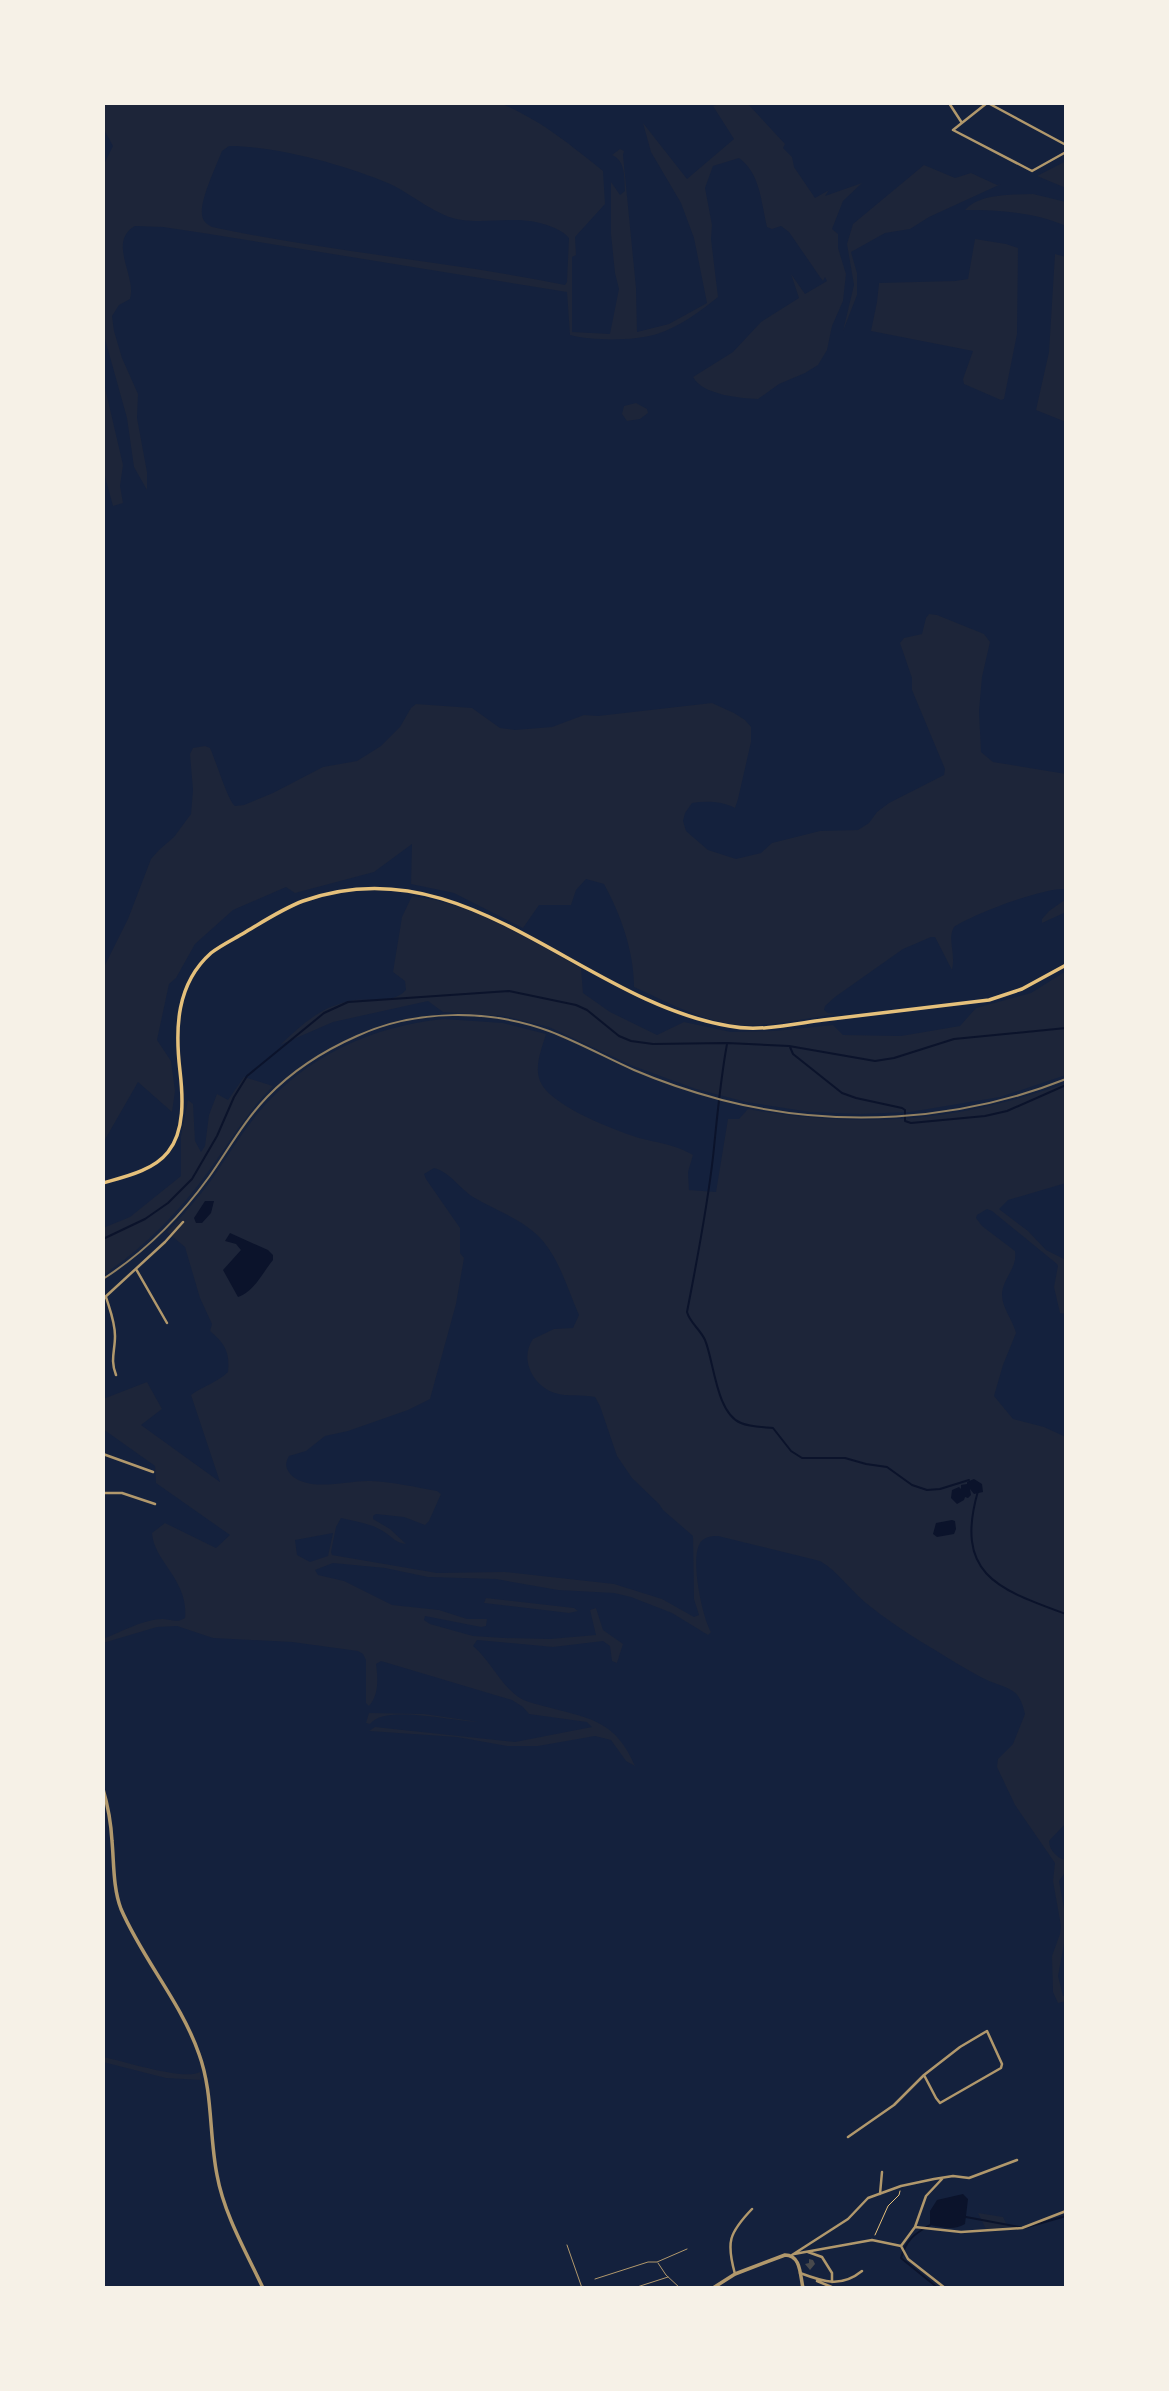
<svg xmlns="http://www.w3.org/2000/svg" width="1169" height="2391" viewBox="0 0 1169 2391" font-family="'Nunito Sans',sans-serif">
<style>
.green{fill:#1d2539;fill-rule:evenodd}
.water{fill:#0b132b}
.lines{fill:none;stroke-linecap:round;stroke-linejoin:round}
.stream{stroke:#0b132b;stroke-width:2}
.building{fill:#48494c}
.path{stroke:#e5c07b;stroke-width:1}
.service{stroke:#b1986c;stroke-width:1}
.minor{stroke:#b1986c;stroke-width:2.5}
.tertiary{stroke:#b1986c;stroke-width:3.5}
.secondary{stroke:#e5c07b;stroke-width:3.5}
.rail{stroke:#918062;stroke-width:2}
</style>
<rect width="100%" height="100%" fill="#14213d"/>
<path class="green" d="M103,103h397c42,18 68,40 103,68l2,33 -30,33 1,18 -4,2v75l38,2 9,-45 -4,-16 -4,-39v-52l9,13 5,-4c-1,-13 1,-30 -13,-36l8,-6 4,2 -1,4 13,133 1,44 32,-8 38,-21 -13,-65 -13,-35 -30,-51 -8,-29 44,56 47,-40 -21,-33 8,-3h26l38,41 -2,4 9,9 2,10 21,31 14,-8 -4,6 37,-13 -19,18 -11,28 6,5v14l8,26 -3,27 -11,25 -5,24 -9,15 -13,8 -26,11 -21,15c-19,-1 -55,-4 -65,-22l40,-25 28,-30 38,-24 -8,-24 14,20 22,-13 -2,-4 -2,4 -3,-4 -31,-45 -8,-6 -9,3 -5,-2c-6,-24 -6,-53 -28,-69l-26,8 -8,22 7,37 -1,14 7,58c-17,14 -39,30 -61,37 -22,7 -64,7 -87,1l-3,-43 -364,-59 -40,-6 -28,-1c-28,16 2,50 -5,73l-11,6 -7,11 2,15 8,27 16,36 -1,24 10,54v18l-13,-23 -7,-49 -22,-79 -2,1v-174l10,-20 -10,-18zM229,146c48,0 117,19 161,38 22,10 47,33 72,36 32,4 58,-6 90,7 7,3 12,5 17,11l-2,44 -2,3c-117,-24 -236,-33 -353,-58 -5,-3 -9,-5 -10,-12 -2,-16 14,-48 20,-64z
M1066,161v27l-29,-12z
M924,165l31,13 16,-5 26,12 4,-1 -72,33 -19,12 -25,4 -34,19 6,21v22l-14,36 11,-46 -7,-41 6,-20z
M1033,194l33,8v24c-33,-14 -66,-16 -101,-16 15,-17 46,-15 68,-16z
M975,239l31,5 12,4 -1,86 -13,65 -3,1 -37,-16 -1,-5 10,-28 -102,-20 6,-29 2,-19 76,-2 13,-2z
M1055,254l11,3v165l-30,-12 13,-58z
M103,379l20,86 -3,21 3,17 -10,3 -10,-37z
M636,403l11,6 1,4 -8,6 -13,2 -5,-7 2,-8z
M929,614l8,1 47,19 6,8 -8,35 -3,34 2,41 12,10 73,12v115c-22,-2 -92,25 -112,38 -7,12 2,26 -2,43l-17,-33h-4l-28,12 -68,48 -10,9 -1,4 4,3 9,1c-31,4 -65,13 -97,11 -37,-3 -73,-23 -106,-38 0,-35 -13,-72 -30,-103l-18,-5 -10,11 -5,15h-32l-16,23 -69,-35 -43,-9 1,-40 -38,28 -79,21 -9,-6 -53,23 -38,34 -19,34 -7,6 -12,56 14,21 4,30 -3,21 -34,-30 -35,61v-174l25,-50 23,-60 8,-9 15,-13 17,-23 2,-24 -3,-36 3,-6 12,-2 5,2c6,13 18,53 25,58l9,-1 29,-12 50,-26 34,-6 24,-15 19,-19 11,-19 5,-4 56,4 28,20 15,2 37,-3 32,-12 14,1 114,-13 22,10 11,7 6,7v15l-13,57 -3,9c-14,-7 -29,-7 -43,-5l-7,10 -2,8 3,10 22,19 28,9 25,-6 11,-10 48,-12 38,-1 11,-7 8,-11 12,-9 55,-28 1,-6 -33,-79v-12l-12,-35 4,-5 18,-4 4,-16z
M412,896c61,7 116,43 169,72l2,25 27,19 47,23 27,-13 47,10 43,-1 59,-6 10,10 58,1 59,-10 16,-18 55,-15 35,-22v104l-66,22 -90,15 -50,2 -50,-2 -64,-10 -50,-13 -63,-23 -84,-39 -45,-11 -61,-4 -15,-11 -95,21 -53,23c15,-14 30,-28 48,-37 8,-3 18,-7 27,-8 17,-1 38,4 51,-10l-1,-9 -12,-9 9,-55z
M1066,899v13l-24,11v-4l7,-8z
M444,1019l59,4 43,11c-4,14 -12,32 -6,47 9,23 65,45 87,53 24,9 44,8 66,21l-5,17 1,18 27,2 12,-73h11l9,-10c113,20 210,13 318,-26v100l-58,17 -9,9 29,22 18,19 20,10v54l-6,-1 -6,-26 4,-21 -1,-2 -65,-53 -5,-2 -10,6 -1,3 6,8 33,25c3,17 -13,28 -13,44 0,13 11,25 14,38l-13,32 -9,31 19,23 31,8 22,10v386l-17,18c0,9 9,18 17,19v11l-7,10 7,38v14l-8,43 5,20h3v5l-8,2 -5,-11 -1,-36 8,-22 1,-8 -8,-45 2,-18 -40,-58 -18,-38 1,-8 15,-15 12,-30c-6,-26 -14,-24 -36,-33 -11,-5 -22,-12 -33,-18 -29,-18 -59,-35 -85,-56 -19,-14 -32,-35 -51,-46l-102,-25c-7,0 -16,1 -19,9 -8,17 3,71 12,87l-3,3 -36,-22 -41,-16 -17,-4 -56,-3 -62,-11 -68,-2 -43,-9 -52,-5 -18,7 3,5 26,6 48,24 47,5 28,9h20l-1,7 -5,1 -56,-11 -1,4 6,4 43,12 31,2 46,1 46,-4 -6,-25 6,-2 7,22 20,14 -6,19 -5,-2 -2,-15 -7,-5 -50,6 -76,-7 -4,6c18,15 27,39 47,52 8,5 21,7 31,10 42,11 65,14 84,58l-9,-5 -15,-21 -16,-4 -57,10h-31l-50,-9 -88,-6 6,-4 140,15 77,-15 -5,-5 -58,-8 -6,-7 -11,-7 -131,-39 -5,3c2,14 3,31 -7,42l-3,-3v-43l-3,-6 -5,-3 -66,-9 -79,-4 -36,-12 -20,1 -54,16v-4c18,-7 41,-20 60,-20 10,1 14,4 22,-1 4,-38 -31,-56 -33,-85l13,-10 51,25 14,-13 -74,-52 -1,-17 -52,-37v-30l44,-17 15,27 -21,16 79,57 -29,-87c12,-9 27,-13 37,-23 2,-20 -3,-28 -18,-41l2,-7 -12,-26 -15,-51 -18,-15c16,-17 31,-34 45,-53 15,-22 29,-45 46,-66 46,-56 114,-87 186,-94zM434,1168c16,4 25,20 39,29 20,12 44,20 62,36 23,20 32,55 44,82l-6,13 -19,1 -21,10c-14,20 0,47 22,54 12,4 27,1 40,4l5,9 17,50 15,22 27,26 4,6 30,26 1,63 5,16 -5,2 -32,-18 -48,-15 -109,-12 -68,1 -105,-18 -1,-3 5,-25 5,-9c13,3 28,5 40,12 10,5 13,13 25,14l-16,-15 -17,-10v-3l3,-2 28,3 21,8 4,-4 12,-27 -4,-3c-22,-4 -44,-9 -66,-10 -24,-1 -60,12 -80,-6 -6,-7 -6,-12 -2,-19l17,-5 19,-15 23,-5 60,-21 22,-11 26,-95 8,-46 -4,-5v-25l-34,-49 -2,-5zM333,1533l-5,23 -18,6 -13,-7 -2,-15z
M244,1077l29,9c-26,26 -44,57 -65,86 -29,40 -64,76 -105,103v-47l27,-11 51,-41v-40l7,-36 5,4 2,37 6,11 4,-6 4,-31 8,-21 11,6z
M486,1598l88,10 4,3 -9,2 -85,-10z
M369,1713l55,1 55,8c-24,0 -94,-18 -109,2l-4,-1z
M103,2057c21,4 81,24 97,15l1,8 -35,-2 -63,-16z
M978,2213l25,4 5,10 -22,2z"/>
<path class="water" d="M205,1201h9l-3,12 -9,10h-6l-2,-5z
M230,1233l38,17 5,5v5c-10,12 -19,32 -35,37l-15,-27 18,-20 -5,-6 -11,-3z
M974,1479l8,5 1,8 -9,2 -4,-5 1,6 -3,3 -3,-1 -1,3 -7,4 -6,-6 1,-8 7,-3 2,2v-4l6,-1v-2z
M952,1520l3,1 1,8 -2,5 -17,3 -4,-3 3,-11z
M963,2194l5,5 -3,25c-11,7 -23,3 -35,1v-14l7,-11z"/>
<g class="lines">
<path class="stream" d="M727,1044c-7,38 -10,75 -14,113 -6,52 -16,104 -26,155 3,11 13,17 18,28 9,21 11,73 36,83 9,4 22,4 32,5l18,23 11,7h43l21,6 21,3 25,18 15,5 13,-1 29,-9
M790,1047l3,7 49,39 14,5 46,10 3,2v11l6,2 74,-7 22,-5 59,-26
M103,1239l42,-20 23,-16 24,-24 25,-43 17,-39 13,-21 77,-63 24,-11 161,-11 67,14 11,5 32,26 12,5 22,3 74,-1 62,3 86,15 19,-3 60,-19 112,-11
M978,1491c-24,84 20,98 88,123
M966,2217l53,10
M930,2225c-16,9 -24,15 -29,33l37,30
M1024,2228l42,-12"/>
</g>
<path class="building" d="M809,2259l4,1 2,4 -5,6 -5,-6 4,-1z"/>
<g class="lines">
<path class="path" d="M875,2235l13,-29 11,-11 1,-4"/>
<path class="service" d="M567,2245l15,43
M658,2263l8,12 14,13
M595,2279l53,-17h9l30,-13
M634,2288l34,-11"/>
<path class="minor" d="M949,103l13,20
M987,103l-34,27 79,41 34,-19
M988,103l78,42
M136,1269l31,54
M106,1297c4,13 9,25 9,39 0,15 -5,24 1,39
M103,1299l62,-57 18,-20
M103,1454l50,18
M103,1493h19l33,11
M848,2137l46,-32 30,-30 36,-28 27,-16 15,33 -1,4 -61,35 -4,-5 -12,-23
M880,2194l2,-22
M915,2227l46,5 61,-4 44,-17
M901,2246l14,-19 11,-31 16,-17
M901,2246l7,13 37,29
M808,2252l14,5 10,16v9
M794,2254l78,-14 29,6
M792,2255l56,-36 20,-21 33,-12 33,-7 19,-3 16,2 48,-18
M800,2273c24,9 41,15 62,-2
M735,2274c-9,-32 -6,-41 17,-65
M817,2281l17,7"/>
<path class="tertiary" d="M103,1789c5,17 8,34 9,52 2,22 1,47 9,68 22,51 60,93 78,145 14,38 10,81 18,121 7,39 29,77 46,113
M713,2288l22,-14 50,-19c16,0 15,20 18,33"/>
<path class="secondary" d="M103,1183c21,-6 50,-12 65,-31 17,-21 15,-55 12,-81 -5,-42 -4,-87 31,-118 10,-8 23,-14 33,-20 20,-12 38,-24 59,-32 162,-58 277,100 426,125 30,6 64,-2 94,-6 55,-7 111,-13 166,-20l33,-11 44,-24"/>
<path class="rail" d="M103,1279c42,-27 77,-62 106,-102 19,-27 35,-56 58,-80 25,-26 56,-46 90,-61 59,-27 132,-27 192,-5 29,11 56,26 85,39 28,12 58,22 88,30 113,29 236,22 344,-21"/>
</g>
<rect width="1169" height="2391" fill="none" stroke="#f6f1e7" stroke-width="210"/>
</svg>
